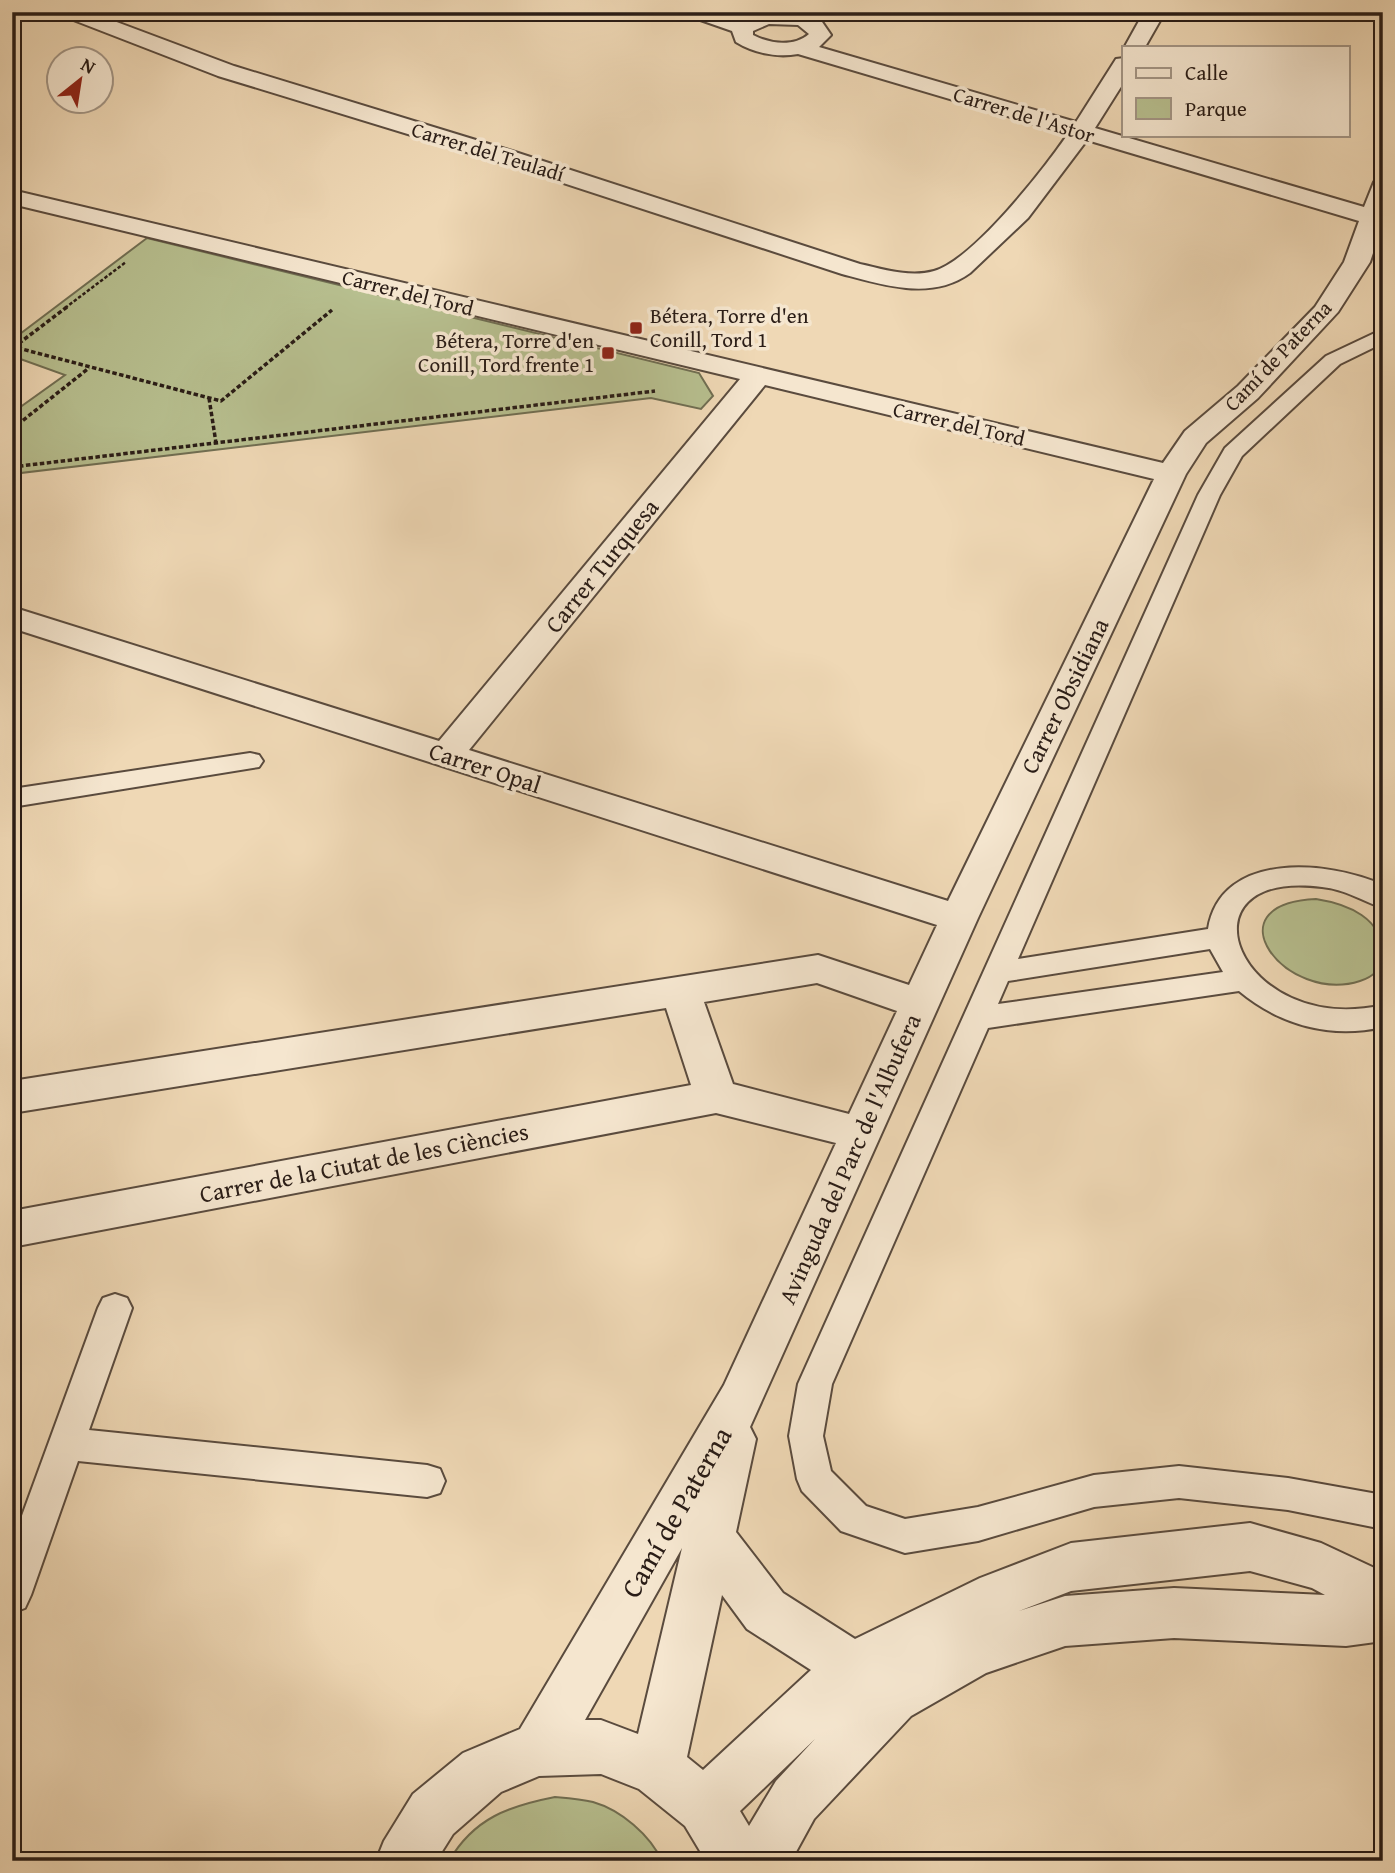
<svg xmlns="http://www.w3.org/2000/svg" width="1395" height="1873" viewBox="0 0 1395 1873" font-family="'Gentium Book Plus',serif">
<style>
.green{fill:#b7bf8f;stroke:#706e52;stroke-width:2}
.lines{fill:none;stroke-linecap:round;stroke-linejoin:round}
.lane-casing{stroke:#5a4b3e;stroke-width:4}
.street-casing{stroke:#5a4b3e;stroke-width:4}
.path-far1{stroke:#291c16;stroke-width:2.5;stroke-dasharray:3.5 2;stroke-linecap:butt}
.path{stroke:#291c16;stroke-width:3.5;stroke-dasharray:4.5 2.5;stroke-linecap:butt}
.lane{fill:#f5e6cf;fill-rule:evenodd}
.street{fill:#f5e6cf;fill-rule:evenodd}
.poi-dot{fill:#8f2418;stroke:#f5e6cf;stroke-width:2.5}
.labels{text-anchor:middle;stroke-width:7;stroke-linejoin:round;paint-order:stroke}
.far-street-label{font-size:21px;fill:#291c16;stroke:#f5e6cf}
.far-poi-label{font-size:21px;fill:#291c16;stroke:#f5e6cf;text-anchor:start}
.street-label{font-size:24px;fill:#291c16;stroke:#f5e6cf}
.near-street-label{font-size:28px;fill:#291c16;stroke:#f5e6cf}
</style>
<rect width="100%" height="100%" fill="#efd8b5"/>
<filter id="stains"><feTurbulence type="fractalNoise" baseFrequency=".00286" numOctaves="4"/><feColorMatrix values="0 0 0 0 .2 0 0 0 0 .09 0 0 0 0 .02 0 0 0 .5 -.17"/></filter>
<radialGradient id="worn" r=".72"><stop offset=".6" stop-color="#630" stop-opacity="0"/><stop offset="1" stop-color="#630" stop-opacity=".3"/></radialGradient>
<path class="green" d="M147,238l552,135 14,23 -12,13 -50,-11 -639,76v-61l53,-38 -53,-19v-16z
M1316,899c32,5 67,19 67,56 0,13 -10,22 -23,26 -74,24 -152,-77 -44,-82z
M555,1797c12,1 26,2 38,5 28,8 57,33 69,59h-213c25,-43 60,-55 106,-64z"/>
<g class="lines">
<g class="lane-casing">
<path id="lane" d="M1379,331l4,1v11l-43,21 -98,92 -22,39 -202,464 190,-30c13,-79 121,-68 175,-44v23c-21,-7 -38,-19 -61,-21 -150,-19 -84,151 61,118v22c-53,12 -103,-2 -144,-36l-251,37 -156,356 -9,52 8,35 35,35 39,13 73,-12 116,-32 85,-9 109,12 95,17v34l-95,-19 -109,-12 -85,9 -116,34 -73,12 -64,-22 -39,-40 -5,-12 -8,-43 9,-52 400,-889 27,-47 101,-92zM1210,949l13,23 -225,32 10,-23z
M250,753l9,2 4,6 -4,6 -247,40v-18z
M115,1294l12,4 5,10 -43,122 338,35 13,4 5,12 -5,12 -13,4 -349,-36 -47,134 -6,13 -13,5v-70l86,-235 5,-10z"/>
</g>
<g class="street-casing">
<path id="street" d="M60,12h30l144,54 278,85 348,113c23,5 50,14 74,7 39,-11 110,-102 134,-137l-270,-80c-21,4 -44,-1 -62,-12l-4,-11 -43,-15 -3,-4h31l23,8 26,-8h33l21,7 11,16 -12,12 257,75 40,-63 8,-1v24l-29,46 269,79 10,-25 9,-2v43l-13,39 -32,50 -80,86 -52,45 -20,31 -208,444 -228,509 6,12 -20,93 47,61 72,46 125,-61 91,-35 179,-20 71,20 62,29v69l-37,5 -172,-8 -109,8 -79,27 -75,43 -97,103 -23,42h-85l-21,-35 -46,-37 -38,-15 -62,2 -38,16 -48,42 -17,27h-60l8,-20 29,-47 50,-41 57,-24 204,-344 112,-242 -120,-30 -704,134v-36l679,-126 -25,-77 -654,105v-32l806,-126 91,30 28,-60 -925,-297v-21l427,134 301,-362 -728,-175v-14l1151,273 22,-32 53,-45 77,-79 29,-45 15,-41 -272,-81 -59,78 -58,55c-38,28 -87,12 -128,1l-346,-113 -278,-85 -155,-60zM769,24l29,1 11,9c-15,13 -39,10 -56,1v-4zM765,385l389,94 -206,422 -479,-151zM817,983l80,28 -48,103 -116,-30 -29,-82zM682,1548l-44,186 -37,-14h-16zM1250,1571l62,17 13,7 -151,-7 -109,8 -46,15 52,-20zM722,1595l25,34 64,41 -108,100 -16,-13zM815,1739l-39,42 -27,45 -9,-15z
M1144,12h21l-20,35 -21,1z"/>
</g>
<path class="path-far1" d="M65,308l61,-46"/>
<path class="path" d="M67,307l-53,40 207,54 111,-91
M209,398l7,45
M12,429l77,-61
M12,467l643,-76"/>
<use href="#lane" class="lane"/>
<use href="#street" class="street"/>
</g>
<g class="poi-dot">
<rect x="629" y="321" width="14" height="14" rx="3.5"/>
<rect x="601" y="346" width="14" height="14" rx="3.5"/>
</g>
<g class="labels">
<g class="far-street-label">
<text transform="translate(1024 115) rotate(17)" y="7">Carrer de l'Astor</text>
<text transform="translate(488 152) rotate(17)" y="7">Carrer del Teuladí</text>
<text transform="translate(408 293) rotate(14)" y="7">Carrer del Tord</text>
<text transform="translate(1278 356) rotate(-46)" y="7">Camí de Paterna</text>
<text transform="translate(959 424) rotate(13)" y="7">Carrer del Tord</text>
</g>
<g class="far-poi-label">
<text x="650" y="323">Bétera, Torre d'en<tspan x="650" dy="24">Conill, Tord 1</tspan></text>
<text x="594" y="348" text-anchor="end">Bétera, Torre d'en<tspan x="594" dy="24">Conill, Tord frente 1</tspan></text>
</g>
<g class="street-label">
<text transform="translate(602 566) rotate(-51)" y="8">Carrer Turquesa</text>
<text transform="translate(1065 696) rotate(-64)" y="8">Carrer Obsidiana</text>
<text transform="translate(485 768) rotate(18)" y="8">Carrer Opal</text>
<text transform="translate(850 1159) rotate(-66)" y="8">Avinguda del Parc de l'Albufera</text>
<text transform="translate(364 1163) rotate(-11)" y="8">Carrer de la Ciutat de les Ciències</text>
</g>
<g class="near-street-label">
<text transform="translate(676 1512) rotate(-60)" y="10">Camí de Paterna</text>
</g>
</g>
<rect width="1395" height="1873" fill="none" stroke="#efd8b5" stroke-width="42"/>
<rect x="14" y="14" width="1367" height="1845" fill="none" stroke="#291c16" stroke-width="3.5"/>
<rect x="21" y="21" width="1353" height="1831" fill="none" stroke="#291c16" stroke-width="2"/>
<rect x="1122" y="46" width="228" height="91" fill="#f5e6cf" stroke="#a39585" stroke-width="2"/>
<rect x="1136" y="68" width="35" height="10" fill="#f5e6cf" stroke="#a39585" stroke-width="2"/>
<text x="1185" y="80" font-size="21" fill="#291c16">Calle</text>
<rect x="1136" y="98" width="35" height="21" fill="#b7bf8f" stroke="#a39585" stroke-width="2"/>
<text x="1185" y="116" font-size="21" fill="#291c16">Parque</text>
<g transform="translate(80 80) rotate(30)"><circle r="33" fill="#f5e6cf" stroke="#a39585" stroke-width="2"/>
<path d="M0-5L12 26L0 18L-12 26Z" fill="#8f2418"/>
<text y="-10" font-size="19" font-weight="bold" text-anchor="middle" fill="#291c16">N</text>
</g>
<rect width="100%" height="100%" filter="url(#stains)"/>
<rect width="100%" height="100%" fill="url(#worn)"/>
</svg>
